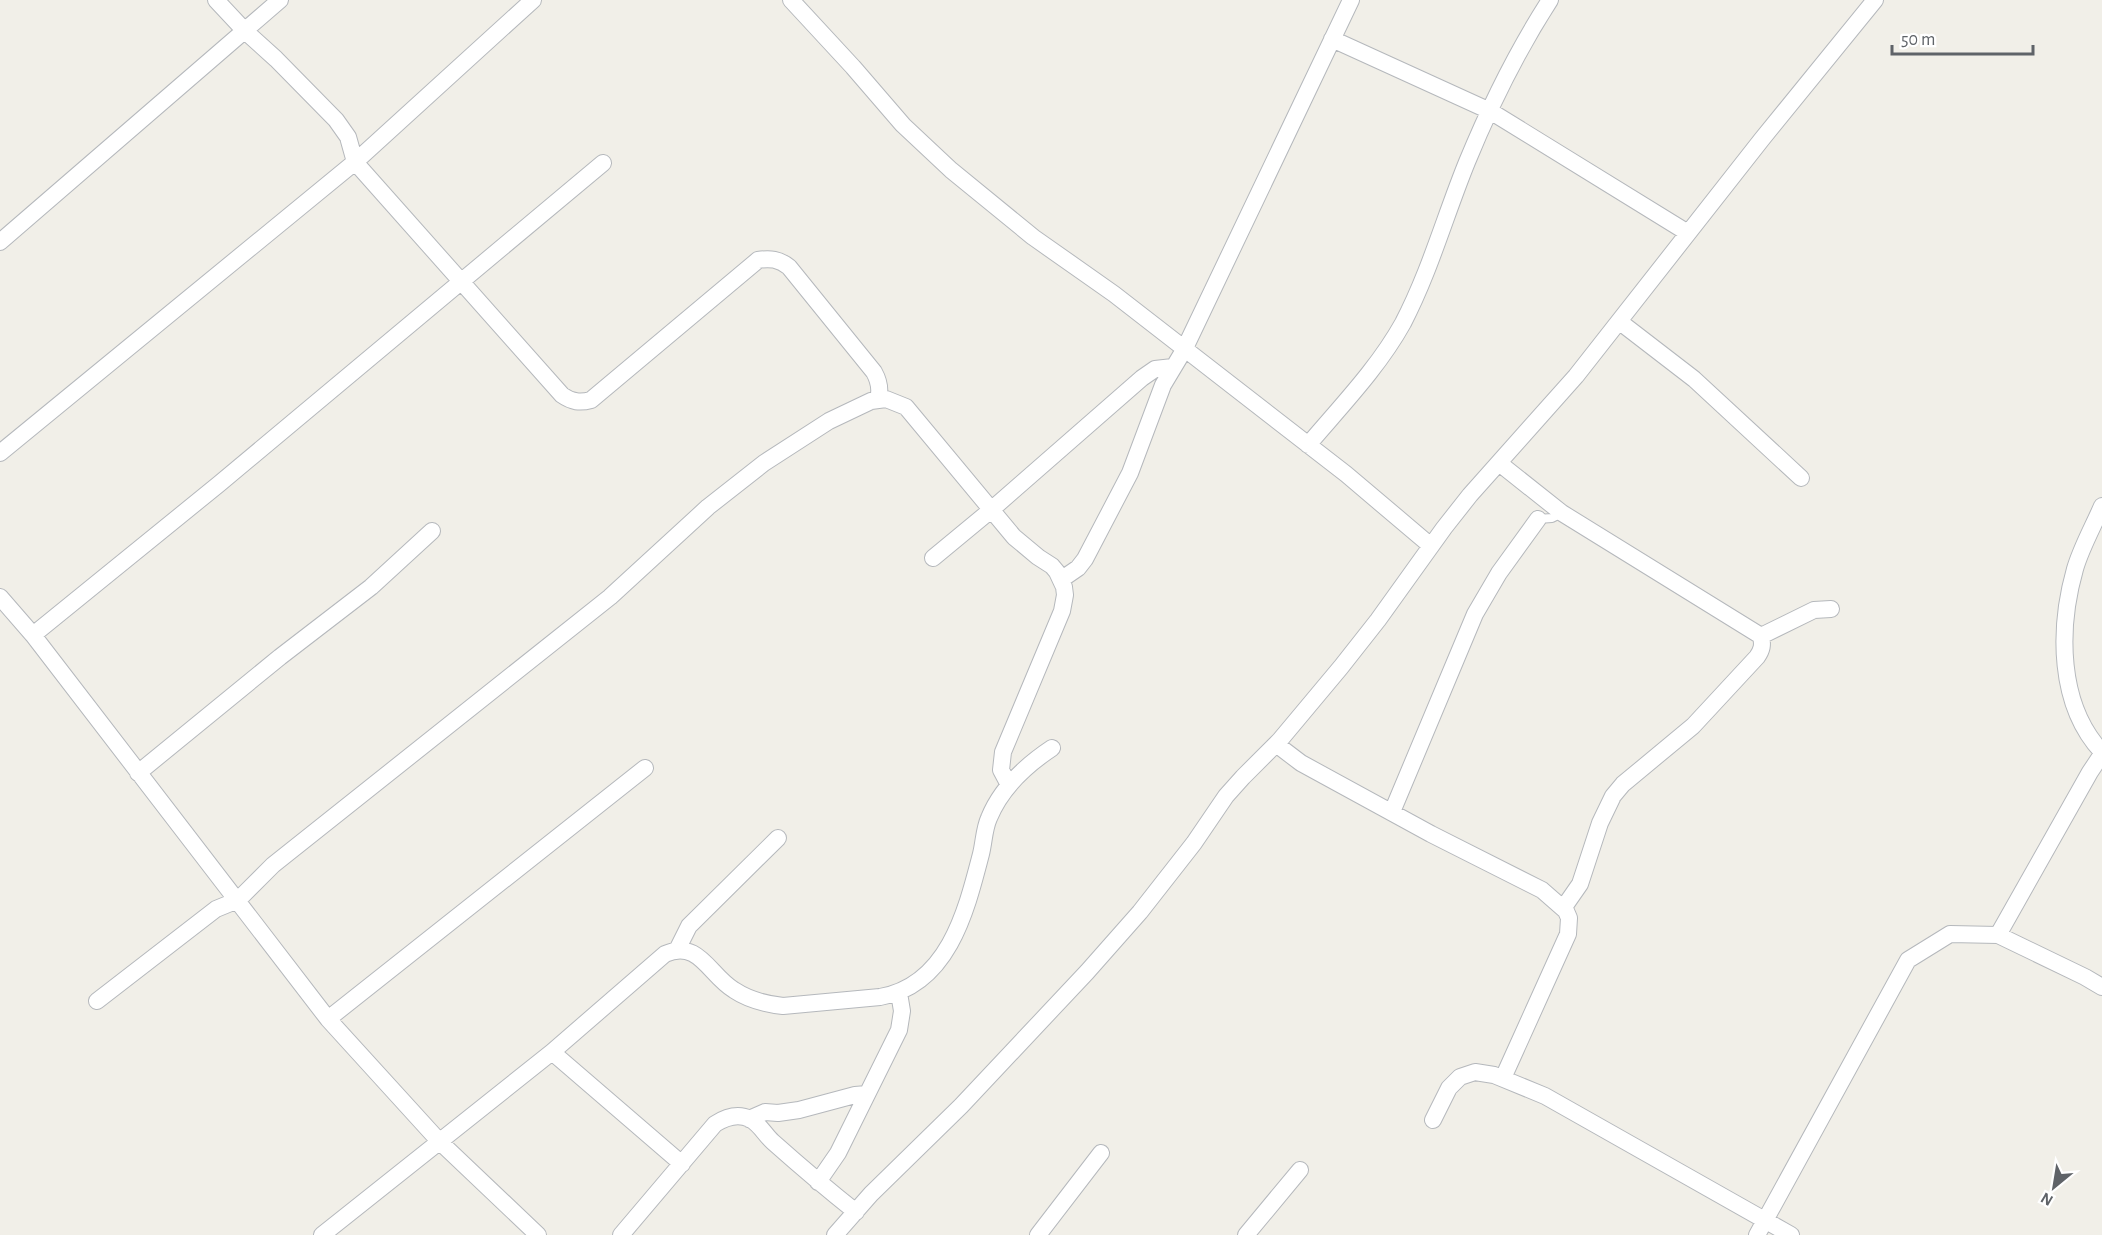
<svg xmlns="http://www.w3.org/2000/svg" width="2102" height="1235" viewBox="0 0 2102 1235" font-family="'Alegreya Sans',sans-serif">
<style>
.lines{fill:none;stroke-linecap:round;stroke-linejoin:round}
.lane-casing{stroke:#b5b8bc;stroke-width:10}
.street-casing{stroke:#b5b8bc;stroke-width:18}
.lane{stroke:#fff;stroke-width:8}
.street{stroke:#fff;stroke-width:16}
</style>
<rect width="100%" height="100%" fill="#f1efe8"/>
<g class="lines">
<g class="lane-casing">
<path id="lane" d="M1538,519l14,-1 10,-5"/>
</g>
<g class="street-casing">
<path id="street" d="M216,0l29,31 31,28 60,61 12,17 7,25 207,233c10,7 18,8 29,5l167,-140c12,-2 21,-1 31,7l85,105c5,9 7,17 4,27
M791,0l62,67 50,58 48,45 82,67 81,57 232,180 85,72
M1332,39l158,72 198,122
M0,242l280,-242
M1620,322l74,57 107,99
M1308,445c33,-39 70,-77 95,-122 27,-52 42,-107 64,-161 23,-56 50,-111 83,-162
M0,453l355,-291 178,-162
M1499,463l63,50 199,123c2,9 1,14 -4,21l-64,69 -70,58 -10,12 -13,27 -20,61 -16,23
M2102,506c-9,21 -21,42 -27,63 -17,60 -17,136 27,183
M933,558l58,-48 151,-132 13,-9 18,-2
M1062,579l16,-11 7,-9 45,-86 33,-88 21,-35 167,-350
M0,597l33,38 295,384 111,122 99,94
M33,635l186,-151 384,-321
M1761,636l53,-26 17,-1
M1276,744l25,19 130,71 111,56 24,21 3,7 -1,16 -65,144
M138,773l142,-116 91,-70 61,-56
M1392,812l83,-198 24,-41 39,-54
M1998,935l92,-163 12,-18
M677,950l12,-24 89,-88
M97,1001l119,-92 22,-9 35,-35 337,-268 98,-90 56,-44 65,-42 42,-20 15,-2 20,8 108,130 24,20 14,9 5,6 7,15 1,8 -3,16 -59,141 -2,18 8,15
M328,1019l317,-251
M552,1052l130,112
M749,1119l16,-7 13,1 21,-3 56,-15 12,-1
M1433,1120l16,-32 11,-11 15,-5 19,3 51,21 246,139
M818,1182l20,-29 61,-123 3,-19 -3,-18
M322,1235l230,-183 113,-98c34,-15 44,21 69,36 15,10 31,14 49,16l97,-9c68,-12 86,-85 101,-143 3,-12 3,-25 8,-36 12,-30 36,-52 63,-70
M621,1235l94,-111c11,-7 23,-11 35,-5 10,5 15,16 23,23 27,24 54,47 83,70
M835,1235l36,-41 90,-88 126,-134 53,-60 54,-69 32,-47 17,-19 37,-37 61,-73 37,-47 66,-92 26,-33 106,-119 186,-237 113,-139
M1038,1235l63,-82
M1246,1235l54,-65
M1757,1235l151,-275 42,-26 48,1 87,42 17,10"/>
</g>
<use href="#lane" class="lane"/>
<use href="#street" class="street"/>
</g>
<g transform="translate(2054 1187) rotate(210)" stroke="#ffffff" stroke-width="4.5" paint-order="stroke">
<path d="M0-4.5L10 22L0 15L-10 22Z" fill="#5f6368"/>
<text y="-9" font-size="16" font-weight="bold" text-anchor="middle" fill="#5f6368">N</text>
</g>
<path d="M1892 45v9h141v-9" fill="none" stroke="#5f6368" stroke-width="3"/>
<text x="1901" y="45" font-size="18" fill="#5f6368" stroke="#ffffff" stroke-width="4.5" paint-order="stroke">50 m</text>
</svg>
